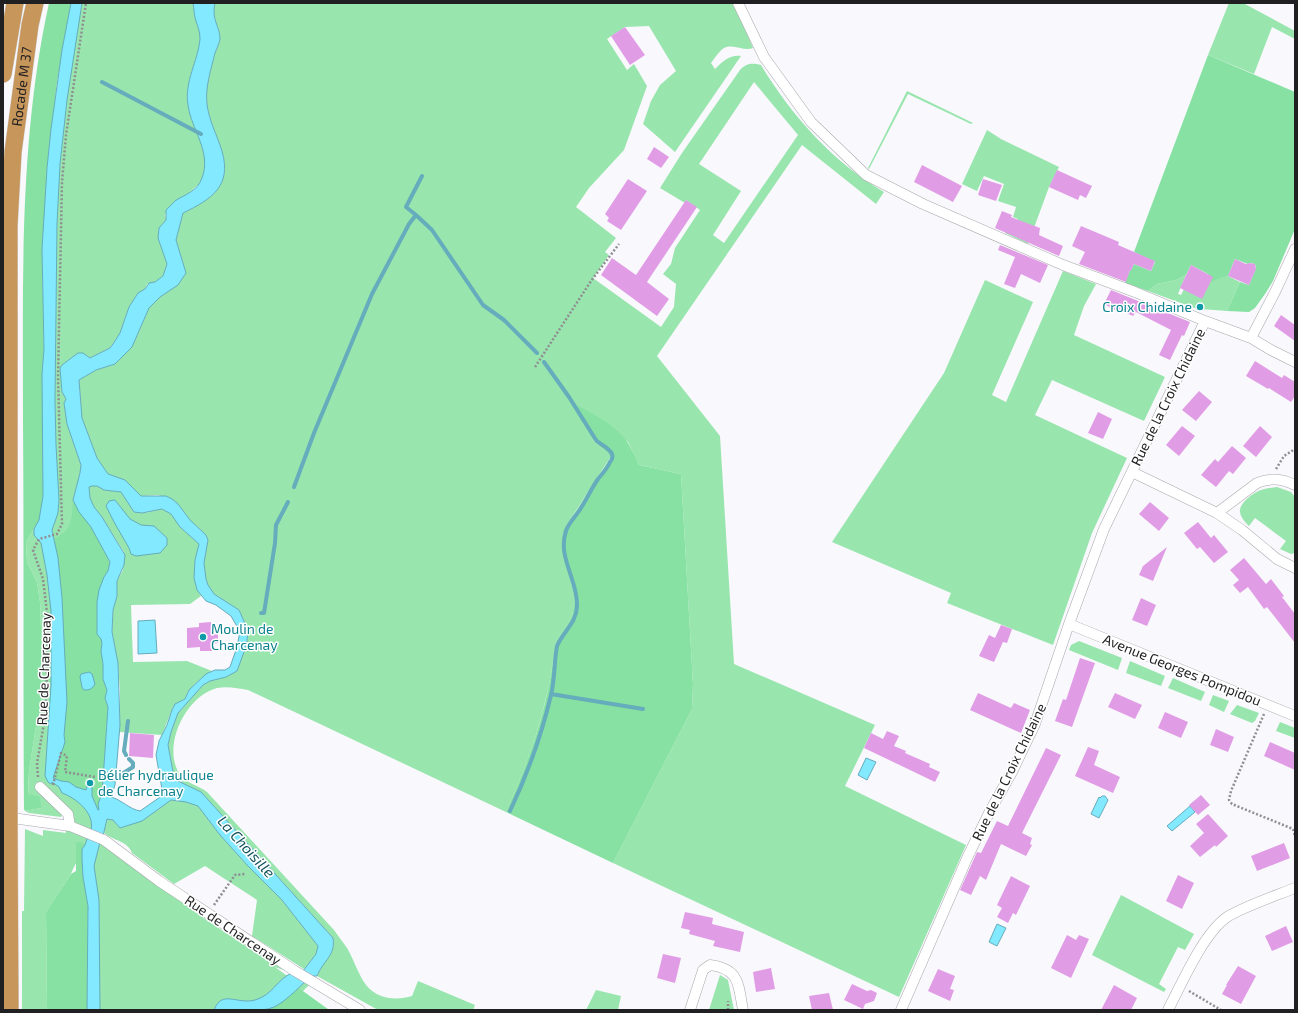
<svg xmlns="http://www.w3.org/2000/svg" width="1298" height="1013" viewBox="0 0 1298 1013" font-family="'Exo 2',sans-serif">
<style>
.green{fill:#98e5ae;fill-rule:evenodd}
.forest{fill:#86e1a2}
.water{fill:#83e9fe;stroke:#65acbc;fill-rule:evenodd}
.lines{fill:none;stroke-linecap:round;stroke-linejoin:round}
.stream{stroke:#65acbc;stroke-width:4}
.building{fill:#e09de6}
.minor-casing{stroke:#a8a7ab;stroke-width:11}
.trunk-casing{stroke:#d2d2d3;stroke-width:18}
.path{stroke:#8f8e91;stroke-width:2.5;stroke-dasharray:2 2;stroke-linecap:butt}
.minor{stroke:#fff;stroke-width:10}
.trunk{stroke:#c7965b;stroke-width:17}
.trunk-bridge-casing{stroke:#d2d2d3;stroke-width:18;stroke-linecap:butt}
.trunk-bridge{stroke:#c7965b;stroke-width:17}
.culture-dot{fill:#0f9aa8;stroke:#fff;stroke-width:1.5}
.labels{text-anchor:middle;stroke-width:3;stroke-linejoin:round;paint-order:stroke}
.street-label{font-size:14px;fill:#201f21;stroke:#fff}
.culture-label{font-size:14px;fill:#0d838f;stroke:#fff;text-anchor:start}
.water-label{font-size:15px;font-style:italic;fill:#16525d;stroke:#fff}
</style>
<rect width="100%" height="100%" fill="#f9f8fc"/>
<path class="green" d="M64,3h129c1,6 1,13 3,18 2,6 5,11 4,18 -2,23 -16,43 -12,66 4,26 28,54 11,79l-34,30 1,6 -7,8 -1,4v6l9,25 -4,13 -8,6 -8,2 -2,5 -7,4 -9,14 -9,26 -10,15 -20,10 -4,-3 -8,-2 -16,12 -2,3 2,24 4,7 -2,4 3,21 14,41 -1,8 -7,27 18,27 13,26 -5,257 -11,30 -15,29 -2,5 -25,38 1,98h-25v-99h2l1,-82 18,7v-6l23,3 -2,-16 -2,-3 -1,3 -32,-4 -4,-2 16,-3 -13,-14 1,-23 8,-51 4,-8 1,-57 -2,-53 -3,-20 -10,-20 -1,-20 13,-22 -4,-7z
M215,3h519l19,45c-9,4 -19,-5 -29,0 -5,3 -9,10 -13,15l4,6c7,-7 15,-15 26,-13l-66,96 -32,-28 8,-23 9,-16 16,-14 -27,-45 -24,1 -18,12 20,31 7,-6 13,22 -23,64 -35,38 -13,19 40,31 -11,14 4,3 -16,23 68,49 13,-20 2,-23 -13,-10 8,-10 4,-16 25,-38 -14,-10 -1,3 -25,-15 22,-35 58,-83c7,-7 12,-7 21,-5 31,51 72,97 123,127l-8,12 -74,-59 -145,211 63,80 14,228 141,61 -30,61 121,59 -67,152 -286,-134 79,-154 1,-25 -12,-210 -42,-9 -11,-23 -57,-40 21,37 17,16 1,3 -44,68 -2,27 11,46 -3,18 -16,25c-3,20 -6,41 -11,60 -9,38 -23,75 -39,110l-258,-122c-10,-2 -21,-4 -31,-2 -31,8 -55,57 -38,85 6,10 19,12 28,19l127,138c4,6 9,12 13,18 7,12 11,26 19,37 11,14 30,16 46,11l6,-15 57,24 -2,5h-95l-61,-34c5,-14 20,-23 16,-38l-132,-146 -23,-11 -4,-4 -6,-32 3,-13 7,-19 25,-28 7,-4 16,-4 11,-6 10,-30 1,-11 -9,-20 -25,-16 -6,-9 -2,-6 -2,-16 4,-23 -2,-5 -16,-15 -12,-16 -20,-9 -17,1 -16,-16 -17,-6 -11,-16 -15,-40 -3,-38 17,-10 19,-6 17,-17 17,-39 11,-11 18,-13 8,-11 -10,-33 7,-27c29,-14 49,-27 39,-62 -5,-16 -13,-30 -15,-47 -2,-16 4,-35 8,-51 2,-5 4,-9 5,-14 0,-13 -9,-19 -5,-36zM754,82l44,53 -74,108 -11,-8 28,-44 -42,-27z
M1229,3h14l52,28v8l-23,-12 -18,47 -46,-19z
M907,91l66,32 -2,1 -63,-30 -39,75 -1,-1z
M987,130l14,9 58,28 -10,20 -21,57 -23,-11 2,-7 7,3 4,-10 -5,-2 3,-10 -18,-6 6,-17 -20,-8 -7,15 -15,-7z
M1063,271l33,13 -12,22 -10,29 91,42 -21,44 -92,-41 -17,35 92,43 -35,75 -39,112 -106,-42 4,-10 -119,-51 112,-169 41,-93 48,22 -41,93 14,7z
M1186,275l-8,19 3,1 3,-6 44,-13 12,6 -13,29 -26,-2 1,-3 -3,-1 -2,4 -49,-18 9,-7 19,-4z
M92,486h6l6,4 17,2 13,20 11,1 17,-4 9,5 9,13 19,17c-2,21 -9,32 2,52l-11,8 -59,1 2,57 54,-1 25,10 -6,3 -12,11 -6,6 -3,8 -12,8 -11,28 -43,-3 1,-7v-35l-2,-27 -6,-31 1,-22 4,-14v-15l6,-11 1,-18 -22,-35 -8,-10 -4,-9 -1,-11z
M1277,487l14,5 4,5v56l-4,1 -11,-5 6,-8 -31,-23 -6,8c-4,-4 -8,-8 -9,-14 -1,-9 13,-19 21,-22 5,-2 11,-2 16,-3z
M1079,641l43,17 -4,12 -49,-20 2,-5z
M1130,661l35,15 -4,10 -35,-13z
M1173,678l32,14 -4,9 -33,-13z
M1213,695l16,6 -5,11 -15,-7z
M1237,705l22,8 -4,8 -3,2 -22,-9z
M1280,722l15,6v10l-19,-7z
M171,800l15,2 12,4 22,29 28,31 34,34 36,46 -2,8 -12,15 -52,-33 5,-36 -52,-34 -31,18 -42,-31c-4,-12 -18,-12 -28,-20l3,-14 6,1 7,8 17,-6 16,-9z
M94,839l9,4 39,31 66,47 55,36 29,16 -17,-6 11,8 14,2 9,8 -6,6 26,19h-248z
M1121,895l73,39 -9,16 -7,-3 -19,37 7,5 -2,3 -72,-37z
M720,975l8,5 6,30h-25z
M596,990l25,6 -3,14h-32z"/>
<path class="forest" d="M49,3h22l-14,79 -10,86 -3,59 -2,22 2,100 -2,25 1,122 -4,24 -13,22 1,20 10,20 3,20 2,53 -1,57 -4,8 -8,51 -1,23 12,3 1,11 -16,3 -1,-2c-1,-130 0,-260 -1,-390 0,-139 -4,-279 26,-416z
M1208,55l87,37v137l-22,52 -8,13 -10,14 -6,4 -22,-1 13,-29 9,3 7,-17 -1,-4 -5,-1 -2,1 -13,-5 -7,17 -18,6 -4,-2 2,-6 -17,-9 -5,10 -10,5 -19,4 -9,7 -23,-8 5,-13h1l3,-6 17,7 4,-9 -21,-10z
M570,402c19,9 46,23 58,41 4,7 8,15 11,22l42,9 12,210 -1,25 -79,154 -107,-51c16,-35 30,-72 39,-109 5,-20 8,-41 11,-61l16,-25 3,-18 -11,-46 -1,-22 47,-72 -1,-4 -17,-16z
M73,500l6,12 12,15 19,35 -2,9 -4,6 -5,13 -2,12v32l4,5 1,4 -1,8 2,13v15l4,11 -2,8 3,9 -6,87 -4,10 1,6h-1l-6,-14v-9l3,1 1,-8 -11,-2 -1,7 3,1v4l-11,-3 -11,-6h-4l-8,-3 12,-36 -1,-7 3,-27 -5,-110 -4,-40 -4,-19c4,-2 8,-5 11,-7 8,-8 7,-22 8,-32z
M76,842l7,1 2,2 -3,5v9l1,18 5,29 -1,104h-40l-1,-98 25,-38 5,-3z
M298,988l31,22h-67c15,-4 25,-12 36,-22z"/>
<path class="water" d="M71,3h11l-15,97 -7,64 -3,60 -2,177 1,44 3,55 -1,13 -6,17 6,28 4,40 5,104 -3,33 1,7 -12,36 8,3 8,1 7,5 10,3 1,-4 5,1v9l6,14h1l-1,-6 4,-10 6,-87 -3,-9 2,-8 -4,-11v-15l-2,-13 1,-8 -1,-4 -4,-5v-32l2,-12 5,-13 4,-6 2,-9 -19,-35 -12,-15 -6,-12 7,-27 1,-8 -14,-41 -3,-21 2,-4 -4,-7 -2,-24 2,-3 16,-12h5l7,5 20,-10 3,-4 7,-11 9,-26 9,-14 7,-4 4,-6 6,-1 8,-6 4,-12 -9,-26 1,-10 7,-8v-10c3,-3 6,-6 9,-9 10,-7 22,-9 27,-23 10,-26 -11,-49 -14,-73 -4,-23 10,-44 12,-66 0,-7 -2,-12 -4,-18 -2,-5 -2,-12 -3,-18h22c-4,17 5,23 5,36 -1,5 -3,9 -5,14 -4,16 -10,35 -8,51 2,17 10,31 15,47 10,35 -10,48 -39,62l-7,27 10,33 -8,12 -18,12 -11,11 -17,39 -17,17 -19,6 -17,10 3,38 15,40 11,16 17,6 16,16h25l6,3 6,5 12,16 16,15 2,5 -4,23 2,16 2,6 6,9 25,16 9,20 -1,11 -3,11 -7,19 -11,6 -16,4 -7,4 -25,28 -7,19 -3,13 6,32 4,4 23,11 132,146c3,17 -10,23 -16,38h-5l-9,-5 13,-17 2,-8 -36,-46 -34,-34 -28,-31 -22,-29 -12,-4 -15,-2 -29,21 -22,7 -7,-8 -6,-1 -4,17 -12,-6c4,-17 -15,-32 -29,-37l-3,-6 -7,-5 -1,2 -3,-2 -3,-6 6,-90v-75l-4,-36 -6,-32 -7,-8v-6l5,-9 4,-24 -1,-122 2,-25 -2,-100 5,-81 4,-39 11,-79zM92,486h5l7,4 17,2 13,20 8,1 20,-4 9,5 9,13 19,17 -4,16 -1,18 3,12 9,11 10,4 15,11 8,14v6l-2,11 -7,20 -5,3h-10l-9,4 -17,16 -4,9 -10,5 -3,6 -5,15 -8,16 -3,14 7,40 -23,16c-11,-2 -18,-11 -29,-14l4,-12 5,-60 -2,-62 -6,-31 1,-22 4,-14v-15l7,-16 1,-10 -23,-38 -8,-10 -4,-9 -1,-11z
M114,500h1l15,19 11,6 13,1 13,12v7l-7,8 -24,3 -5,-2 -2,-6 -15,-26 -8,-16 3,-5z
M155,620l2,33 -19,1v-33z
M89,672l3,2 3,10c-3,5 -5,6 -11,6l-2,-3 -2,-10 1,-3z
M866,758l10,4 -9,18 -9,-5z
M1102,796h3l3,4 -9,18 -8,-4 8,-17 1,1z
M1190,806l5,6 -23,19 -5,-5z
M89,837l11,5 -6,24 5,34 1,110h-13l1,-104 -5,-29 -1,-18v-10l3,-4 2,-6z
M997,924l9,4 -9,18 -8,-4z
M292,973l14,8c-10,9 -20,20 -32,26 -13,6 -45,3 -60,3 8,-21 23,-5 41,-10 18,-5 22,-21 37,-27z"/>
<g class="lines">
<path class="stream" d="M102,82l99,52
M416,215l16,15 51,75 21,15 33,33
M294,487l20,-54 58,-139 37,-70 7,-9 -10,-8 16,-31
M261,613h3l11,-70 1,-18 12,-23
M551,694l92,15
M126,755l-2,-4 4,-30
M112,780l21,-13v-4l-4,-4
M510,811c17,-36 32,-78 41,-116 4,-16 3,-33 6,-49 6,-14 20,-24 20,-40 1,-26 -20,-49 -11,-75 2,-7 9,-14 13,-20 7,-10 12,-22 19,-32 4,-5 9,-10 12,-17 2,-2 3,-5 2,-8 -3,-7 -12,-9 -16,-14l-27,-43 -25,-35"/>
</g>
<path class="building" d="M625,27l20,28 -15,10 -19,-29z
M654,147l15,10 -8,11 -14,-9z
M922,165l40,21 -9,16 -39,-20z
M1057,170l35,16 -6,12 -6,-3 -2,5 -29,-13z
M628,179l19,12 -26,39 -14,-9 2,-3 -4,-4z
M983,179l19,6 -6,16 -18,-6z
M686,200l11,7 -50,75 22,17 -12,17 -56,-41 11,-17 24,17z
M1002,211l10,4 -1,2 29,11 -1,7 24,11 -4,10 -64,-28z
M1081,226l38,16 -1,3 37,16 -4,10 -17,-7 -3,7 -1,-1 -4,12 -47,-18 6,-12 -13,-6z
M1000,245l48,20 -8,18 -19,-9 -6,14 -11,-4 11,-27 -17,-7z
M1235,259l11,5 4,-1 5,1 1,5 -7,16 -21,-9z
M1191,265l22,12 -11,22 -22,-11z
M1111,290l79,32 -6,14 -2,-1 -12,25 -11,-5 12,-25 -35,-18 -3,4 -11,-5 -1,2 -17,-9z
M1281,315l14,10v16l-21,-15z
M1255,361l27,17 2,-3 11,7v14l-4,6 -22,-14 -1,1 -22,-13z
M1199,391l13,11 -16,19 -14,-11z
M1098,412l14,7 -9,20 -15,-6z
M1182,426l13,10 -16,20 -13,-11z
M1260,426l12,11 -16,20 -13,-11z
M1232,446l14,12 -13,16 -4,-3 -13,16 -15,-12 14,-16 3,3z
M1150,502l19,16 -10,13 -20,-17z
M1198,522l13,16 3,-3 14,17 -14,11 -14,-16 -3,2 -13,-16z
M1167,547l-14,34 -14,-6 4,-9z
M1244,558l22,26 5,-5 13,17 -2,1 13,17v29l-28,-36 -3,2 -16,-22 -8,6 -7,-8 6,-5 -9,-10z
M1141,598l15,7 -9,21 -15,-6z
M211,622v8h7v13l-6,1v7h-12v-4l-13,1v-20l12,-1v-4z
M1001,625l11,4 -5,14 -4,-1 -9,20 -15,-6 10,-21 6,3z
M1080,658l15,5 -23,64 -17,-6 8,-22 3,1z
M978,693l33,15 3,-5 16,7 -9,23 -51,-23z
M1115,693l27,12 -7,14 -27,-12z
M1165,712l23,10 -7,16 -23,-10z
M1216,729l18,8 -6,15 -18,-7z
M887,731l12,5 -5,10 12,5 -1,2 25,11 -1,3 11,5 -5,10 -71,-34 7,-15 12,6z
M130,733l24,2 -1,23 -24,-2z
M1270,742l25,11v17l-31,-14z
M1088,747l11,4 -5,14 26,12 -7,16 -38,-17z
M1046,748l15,7 -39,78 10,5 -2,6 2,1 -6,11 -25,-12 -15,36 -6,-4 -9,19 -11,-5 17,-38 4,1 16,-32 11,5z
M1201,795l9,10 -12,10 -9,-10z
M1208,814l20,22 -12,11 -1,-2 -15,12 -10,-11 14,-13 -8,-9z
M1284,843l6,15 -33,13 -6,-15z
M1178,875l16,8 -12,26 -16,-8z
M1011,876l19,10 -14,29 -3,-2 -5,10 -11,-6 5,-9 -5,-3z
M685,912l28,6 -1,6 32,8 -4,20 -27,-6 2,-5 -26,-7 1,-4 -9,-2z
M1286,926l7,16 -21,9 -7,-15z
M1067,935l9,5 3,-5 10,4 -18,39 -20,-10z
M663,954l18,4 -6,25 -18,-5z
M1238,966l18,10 -15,28 -19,-10 5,-9h-1z
M771,968l4,21 -19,3 -3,-20z
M938,969l17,7 -5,13 4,1 -4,11 -22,-10z
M852,984l15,7 4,-1 6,3 -3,8 -9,3 -2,5 -19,-9z
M1114,985l23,13 -6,12h-30z
M829,993l4,17h-21l-3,-14z"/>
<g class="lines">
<g class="minor-casing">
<path id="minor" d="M738,3l26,54 47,65 55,53 57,29 140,61 72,27 70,29 46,17 20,12 24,12
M1251,338l24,-46 20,-43
M1132,472l85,41 25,17 35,29 18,9
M1217,513l40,-30c14,-6 25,-4 38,2
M1069,624l226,92
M40,787l28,27 2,12
M5,817l65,9 34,14 55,41 136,90 65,39
M690,1010l13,-40 7,-5c30,4 28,19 33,45
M901,1010l67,-154 22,-45 22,-39 23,-48 34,-100 35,-95 101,-208
M1168,1010c14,-27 35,-76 59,-93 18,-11 48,-21 68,-29"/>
</g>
<g class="trunk-casing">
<g id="trunk">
<path d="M3,74l12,-71"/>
<path id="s1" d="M9,809v-584l4,-73 17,-127 5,-22"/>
<path d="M9,827l1,183"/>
</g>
</g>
<path class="path" d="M535,367l56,-86 28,-37
M1276,469l8,-13 11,-7
M1264,714l-33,77 -2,9 3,4 61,25 2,7
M38,777l-1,-14 9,-51 2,-91 -5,-42 -10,-29 6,-11 18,-5 5,-10 -4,-147 4,-195 4,-47 20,-132
M53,785l8,-32 6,3 -2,16 30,5
M214,905l21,-30 10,-1
M1189,991l32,19
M728,1010v-9"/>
<use href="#minor" class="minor"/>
<use href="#trunk" class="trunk"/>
<g class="trunk-bridge-casing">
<path id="trunk-bridge" d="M9,809v18"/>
</g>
<use href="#trunk-bridge" class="trunk-bridge"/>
</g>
<g class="culture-dot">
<circle cx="1200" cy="307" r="4"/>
<circle cx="203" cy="637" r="4"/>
<circle cx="90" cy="783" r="4"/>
</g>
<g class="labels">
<g class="street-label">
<text dy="5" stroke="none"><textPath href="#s1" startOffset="723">Rocade M 37</textPath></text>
<text transform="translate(1168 397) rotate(-64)" y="5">Rue de la Croix Chidaine</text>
<text transform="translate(44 669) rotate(-88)" y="5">Rue de Charcenay</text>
<text transform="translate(1182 670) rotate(22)" y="5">Avenue Georges Pompidou</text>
<text transform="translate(1009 772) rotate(-64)" y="5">Rue de la Croix Chidaine</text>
<text transform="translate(233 930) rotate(34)" y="5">Rue de Charcenay</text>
</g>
<g class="culture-label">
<text x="1192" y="312" text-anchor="end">Croix Chidaine</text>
<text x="211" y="634">Moulin de<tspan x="211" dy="16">Charcenay</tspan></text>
<text x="98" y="780">Bélier hydraulique<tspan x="98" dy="16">de Charcenay</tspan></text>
</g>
<g class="water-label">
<text transform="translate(246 847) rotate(48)" y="5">La Choisille</text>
</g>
</g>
<rect width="1298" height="1013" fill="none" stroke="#201f21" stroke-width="8"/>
</svg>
